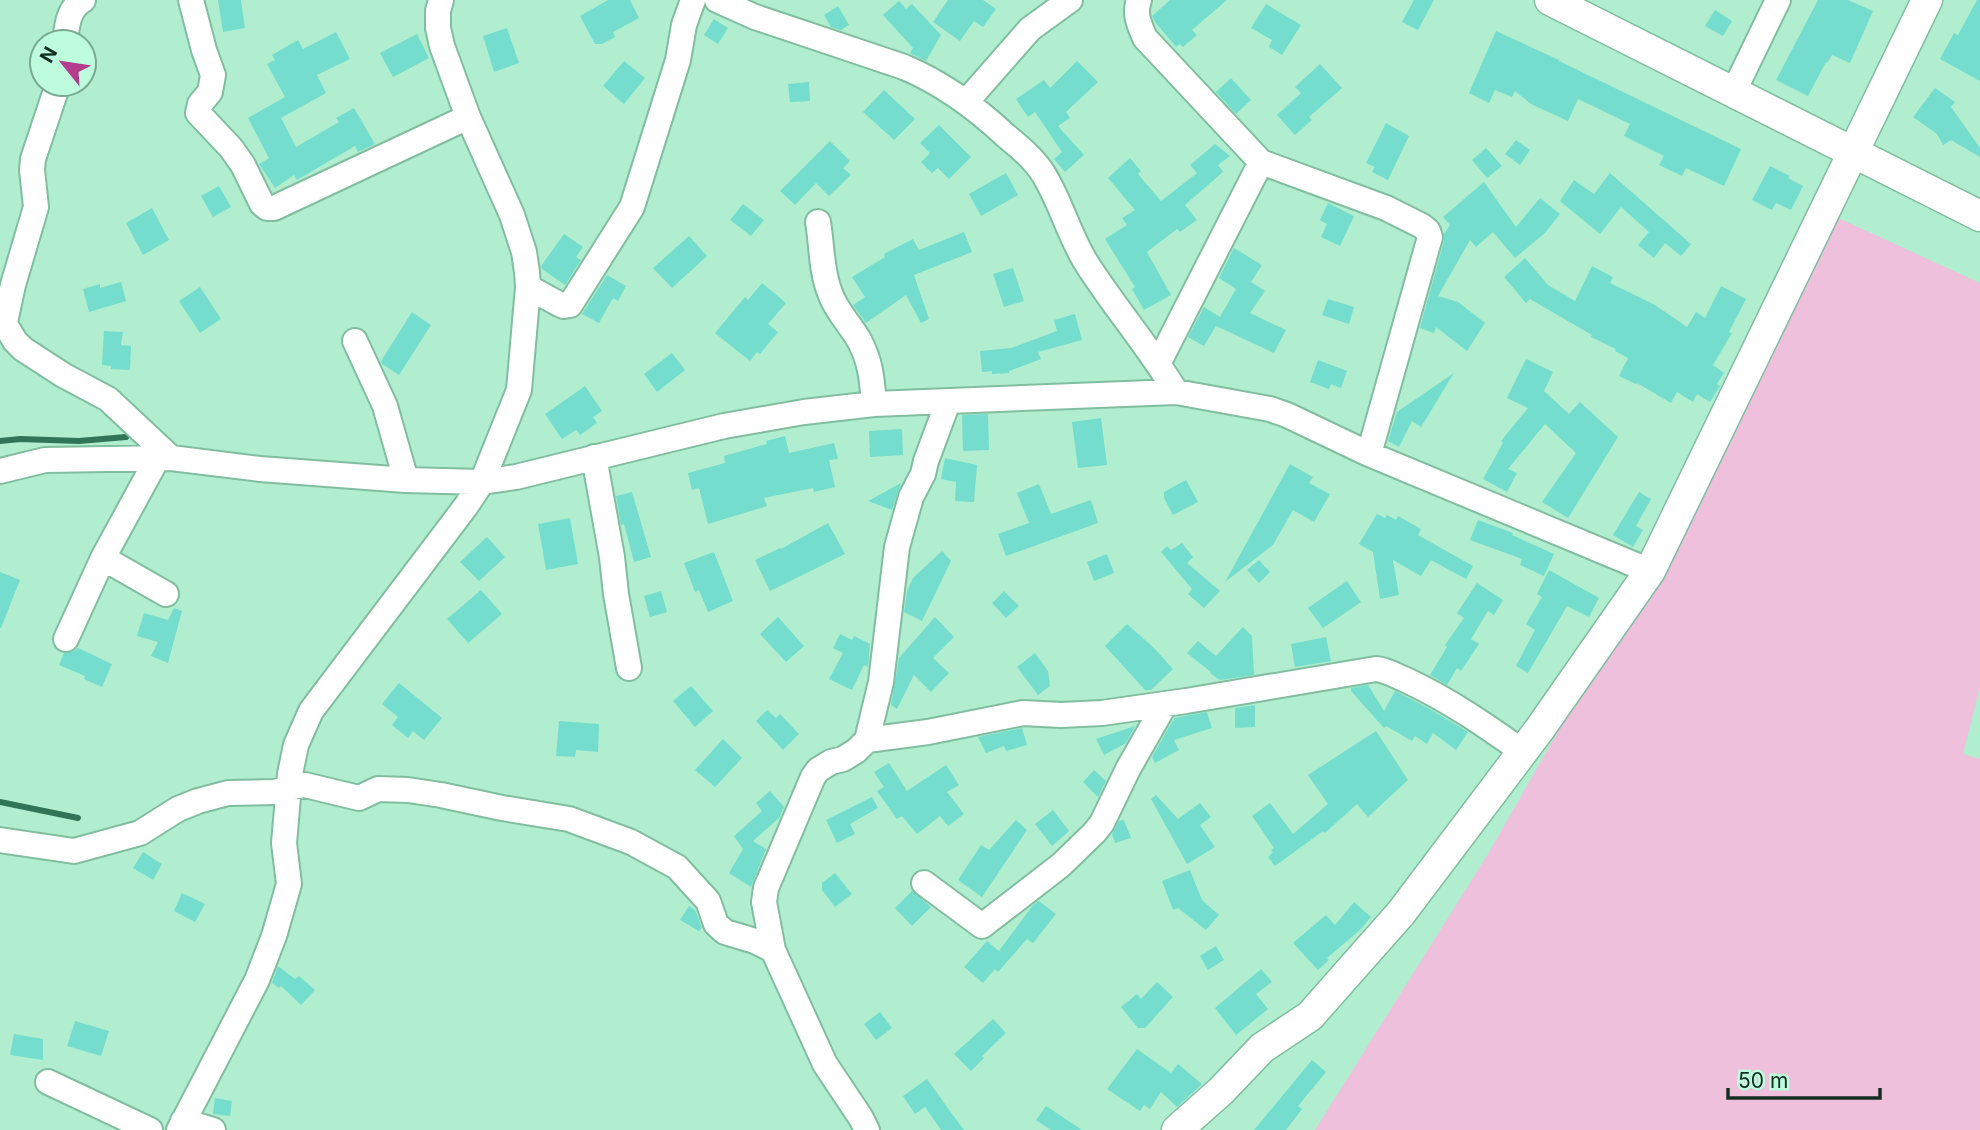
<svg xmlns="http://www.w3.org/2000/svg" width="1980" height="1130" viewBox="0 0 1980 1130" font-family="Inter,sans-serif">
<style>
.green{fill:#eec0db}
.lines{fill:none;stroke-linecap:round;stroke-linejoin:round}
.stream{stroke:#317458;stroke-width:6}
.building{fill:#75ddcd}
.minor-casing{stroke:#81bea0;stroke-width:28}
.tertiary-casing{stroke:#81bea0;stroke-width:33}
.minor{stroke:#fff;stroke-width:24}
.tertiary{stroke:#fff;stroke-width:30}
</style>
<rect width="100%" height="100%" fill="#b0eecf"/>
<path class="green" d="M1812,206l168,77v403l-17,68 17,5v371h-665l173,-276 162,-283z"/>
<g class="lines">
<path class="stream" d="M0,441l20,-2 59,2 47,-4
M0,802l78,16"/>
</g>
<path class="building" d="M218,0h23l4,28 -22,4z
M608,0h22l9,18 -26,14 2,5 -13,7h-7l-15,-28z
M948,0h35l13,9 -13,18 -9,-6 -14,20 -27,-19z
M1170,0h57l-35,30 5,5 -14,12 -3,-3 -4,3 -21,-25 -3,-6z
M1414,0h20l-16,30 -16,-8z
M1818,0h30l25,11 -23,52 -18,-8 -5,8 -1,-1 -18,34 -32,-16z
M1977,0h3v81l-40,-22 14,-26 4,2z
M899,1l7,8 6,-5 29,31 -15,26 -16,-8 3,-5 -30,-33z
M1266,4l35,21 -19,30 -13,-8 3,-7 -21,-12z
M838,6l11,19 -8,5 -10,-3 -7,-12z
M1715,10l17,11 -9,15 -18,-10z
M714,19l14,9 -10,16 -14,-9z
M507,28l12,35 -25,9 -11,-36z
M1496,31l63,29v1l182,88 -17,37 -38,-18 -4,8 -23,-11 5,-9 -40,-20 6,-12 -52,-25 -10,22 -37,-17 -16,-13 -3,6 -17,-7 -6,13 -20,-10z
M336,32l14,27 -33,16 9,18 -45,25 15,29 43,-25 -3,-4 18,-10 21,36 -17,8 -3,-6 -58,34 -3,-5 -19,13 -16,-24 10,-6 -21,-40 37,-21 -18,-33 8,-4 -3,-5 26,-15 5,9z
M417,34l12,24 -36,19 -13,-24z
M624,61l21,17 -21,26 -21,-18z
M1077,61l21,21 -32,30 4,6 -12,8 26,29 -19,17 -11,-13 8,-7 -27,-40 -7,5 -12,-18 28,-19 6,8z
M1320,64l22,24 -33,29 3,3 -17,15 -18,-20 24,-22 -6,-6z
M1231,78l20,22 -15,14 -20,-22z
M809,82l1,19 -20,1 -2,-18z
M1935,88l20,14 -4,5 29,41v9l-29,-17 -8,5 -6,-11 -24,-17z
M884,90l31,29 -21,21 -31,-28z
M1386,123l23,13 -21,44 -16,-8 3,-5 -9,-4z
M939,125l32,32 -22,22 -11,-11 -6,5 -11,-11 9,-9 -10,-10z
M1516,140l14,10 -10,15 -15,-11z
M830,141l20,20 -7,7 8,7 -22,21 -13,-13 -21,22 -15,-14z
M1215,144l15,12 -12,9 5,7 -38,33 12,15 -17,12 -3,-3 -30,23 24,43 -27,15 -12,-21 3,-2 -30,-48 22,-14 -5,-7 13,-8 -27,-32 22,-20 11,13 -3,3 23,27 36,-28 -7,-8z
M1486,148l16,18 -15,12 -15,-18z
M1770,166l20,10 -2,2 15,8 -12,24 -15,-7 -4,7 -20,-10z
M1006,173l12,22 -37,21 -12,-22z
M1610,173l81,71 -10,12 -16,-13 -11,15 -16,-13 11,-13 -28,-25 -21,27 -40,-33 14,-21 20,14z
M1484,182l32,45 24,-29 20,16 -15,19 -30,25 -22,-26 -17,15 -6,-7 -32,56 20,6 27,21 -18,28 -31,-24 -2,6 -14,-5 24,-87v-7l6,-9 -7,-8z
M219,186l12,21 -18,10 -12,-21z
M1328,203l26,13 -14,30 -19,-9 6,-13 -7,-4z
M743,204l21,16 -13,16 -21,-16z
M152,208l17,32 -26,15 -17,-32z
M964,232l8,20 -58,23 15,44 -8,4 -15,-28 -40,28 -13,-18 12,-8 -13,-20 33,-20 -1,-3 29,-15 6,11z
M564,234l19,13 -7,10 5,3 -16,25 -23,-16 -1,-3z
M689,236l18,20 -35,32 -19,-20z
M1234,248l28,17 -11,17 14,9 -15,22 36,17 -12,23 -58,-27 -12,20 -16,-9 16,-30 16,10 16,-28 -17,-11z
M1525,258l23,27 27,16 17,-35 21,11 -3,6 45,22 32,22 9,-15 9,6 16,-32 25,13 -17,33 3,1 -19,32 11,8 -7,11 3,2 -10,16 -13,-8 -4,8 -16,-10 -6,11 -34,-20 -1,1 -17,-8 9,-18 -13,-7 1,-2 -25,-12 1,-2 -62,-36 -4,4 -22,-26z
M1013,268l11,33 -20,6 -11,-33z
M607,275l19,11 -8,15 -5,-3 -14,25 -17,-9z
M121,282l5,19 -37,11 -6,-23 17,-5v4z
M762,283l24,20 -18,21 10,8 -18,22 -3,-2 -7,9 -35,-28 30,-36 3,3z
M200,287l21,32 -21,14 -21,-32z
M1328,299l26,8 -5,17 -27,-9z
M412,312l19,13 -32,50 -17,-11 -1,-3z
M1075,314l7,26 -44,12 3,7 -32,12v2l-17,1v-3l-10,1 -2,-21 31,-3 46,-17 -3,-11z
M104,331l19,1 -2,13 10,1 -1,24 -19,-1v-3l-9,-1z
M672,353l13,17 -28,22 -13,-18z
M1526,359l27,13 -9,19 25,23 11,-12 38,35 -50,81 -26,-16 34,-49 -31,-29 -37,45 9,4 -10,19 -24,-13 20,-36 -2,-2 27,-33 -21,-10z
M1318,360l29,11 -6,17 -10,-4 -2,5 -19,-7z
M1454,373l-33,54 -9,-6 -13,26 -11,-6 9,-29z
M585,386l17,25 -9,6 4,6 -17,12 -4,-5 -14,9 -17,-25z
M988,414l1,36 -26,1 -1,-36z
M1101,418l6,47 -29,3 -6,-46z
M902,429l1,26 -33,2 -1,-26z
M785,436l4,17 45,-10 4,16 -9,1 6,27 -21,5 -1,-4 -49,10 3,8 -59,18 -9,-36 -7,2 -4,-17 37,-10 -1,-7 43,-12 -1,-3z
M945,458l32,7 -3,37 -19,-1 1,-19 -15,-3z
M1290,464l23,13 -4,6 21,11 -16,28 -21,-12 -20,35 -48,37z
M1186,480l12,22 -25,13 -9,-17v-6z
M901,483l-9,27 -24,-9z
M1039,484l12,30 40,-14 7,23 -92,33 -8,-22 31,-11 -12,-30z
M632,492l19,65 -17,5 -10,-38 -3,1 -5,-29z
M1639,492l12,7 -15,27 7,4 -10,17 -20,-12z
M1377,514l8,4 2,-3 9,5 2,-4 23,13 -3,6 55,31 -7,13 -35,-19 -10,16 -28,-16 6,35 -19,4 -7,-47 -14,-8z
M570,518l8,46 -32,6 -8,-46z
M1478,520l35,13 -1,2 42,19 -10,22 -24,-11 2,-6 -52,-19z
M828,523l17,31 -75,37 -15,-31 25,-12 1,1z
M487,537l18,20 -26,24 -19,-19z
M1182,543l11,14 -6,6 33,28 -16,17 -16,-14 4,-5 -31,-37 6,-6 4,4z
M942,551l9,10 -29,60 -18,-9 3,-21 6,-13z
M714,552l19,49 -25,11 -9,-22 -4,2 -11,-29z
M1107,554l7,19 -20,8 -7,-19z
M1259,560l11,12 -11,11 -12,-13z
M1549,570l50,28 -10,19 -22,-11 -39,67 -12,-7 19,-36 -9,-6 16,-27 -5,-3z
M0,572l20,8 -19,48h-1z
M1347,581l14,21 -38,26 -15,-20z
M1477,583l26,17 -9,15 -6,-4 -17,28 8,5 -18,27 -4,-3 -10,17 -17,-10 17,-28 -2,-2 19,-27 -7,-5z
M481,590l21,24 -34,29 -21,-24z
M661,591l6,21 -17,5 -6,-21z
M1004,591l15,15 -13,12 -14,-15z
M174,608l8,3 -14,52 -17,-7 7,-14 -21,-6 7,-23 24,7z
M778,617l26,29 -18,16 -26,-28z
M935,617l19,20 -21,21 16,15 -18,19 -17,-17 -17,34 -6,-4 8,-47z
M1127,624l27,24 19,21 -22,21h-6l-40,-44z
M1243,627l9,9 2,39 -34,5 -10,-7 1,-1 -24,-19 11,-12 18,15z
M840,634l12,6 2,-4 16,8 -2,23 -4,-2 -12,25 -23,-11 14,-26 -10,-5z
M1326,637l5,24 -36,6 -4,-23z
M78,648l34,16 -10,23 -18,-8 1,-3 -26,-11 5,-12 10,-2z
M1035,653l13,18 2,15 -12,9 -21,-28z
M399,683l43,35 -18,22 -11,-9 -5,7 -16,-13 6,-8 -16,-13z
M1368,685l16,26 11,-20 35,18 38,23 -12,18 -23,-17 -6,11 -12,-8 -3,5 -26,-15 -2,2 -33,-37v-3z
M691,686l22,25 -18,16 -22,-26z
M1255,705v22l-20,1v-20z
M767,710l9,8 4,-4 19,20 -16,16 -27,-29z
M1207,712l5,16 -38,12 5,10 -24,13 -3,-6 20,-35 2,-1v-3z
M559,721l40,3 -1,28 -22,-2 -1,7 -19,-1z
M1135,726l-9,17 -22,12 -8,-16z
M1022,728l5,17 -21,6 -2,-5 -18,7 -8,-16z
M1376,731l32,49 -40,37 -11,-13 -32,29 -2,-2 -48,35 -7,-9 5,-5 -2,-2 3,-2 -22,-32 18,-13 23,31 35,-30 -20,-29z
M723,739l19,19 -27,29 -20,-17z
M889,763l18,28 39,-26 13,20 -12,7 17,22 -16,12 -8,-10 -23,18 -15,-18 -5,3 -20,-28 7,-4 -10,-15z
M1094,770l12,11 -8,16 -15,-15z
M770,791l14,16 -5,11 -26,23 13,8 -15,38 -22,-14 14,-24 -9,-13 28,-25 -6,-8z
M1156,795l22,24 22,-16 11,14 -11,8 15,22 -28,17 -36,-65z
M872,797l6,11 -28,16 5,10 -18,9 -11,-23z
M1053,810l16,21 -17,15 -17,-22z
M1016,820l11,10 -45,67 -24,-17 23,-35 8,5z
M1124,820l7,18 -16,5 -3,-9 7,-13z
M143,852l19,12 -9,16 -20,-12z
M1190,870l12,30 17,15 -13,15 -28,-22 -5,2 -11,-29z
M835,873l17,21 -17,13 -13,-17v-7z
M912,891l19,16 -19,19 -17,-18z
M182,893l23,11 -10,18 -21,-11z
M1039,901l17,13 -23,29 -6,-4 -29,33 -3,-3 -12,14 -19,-16 23,-26 12,10 34,-46z
M1354,902l17,15 -10,12 -34,29 2,2 -11,10 -25,-27 33,-28 9,10z
M689,906l6,4 7,18 -3,3 -19,-11z
M1216,946l8,14 -16,10 -8,-14z
M278,966l17,13 4,-3 16,14 -14,15 -20,-19 -2,2 -7,-5z
M1261,969l11,13 -16,12 12,15 -32,26 -21,-27z
M1157,982l16,15 -28,31h-7l-17,-21 16,-13 4,5z
M880,1012l12,16 -16,12 -12,-16z
M993,1019l13,14 -24,23 2,2 -13,13 -17,-17z
M75,1021l34,10 -8,25 -34,-10z
M14,1034l29,5v21l-33,-5z
M1137,1049l34,24 7,-9 24,20 -25,23 -16,-15 -11,17 -6,-4 -4,6 -33,-22z
M1312,1060l14,12 -28,34 4,3 -16,21h-32z
M927,1079l23,32 14,19h-23l-16,-23 -10,7 -12,-18z
M215,1098l17,3 -2,15 -17,-2z
M1046,1106l36,24h-31l-15,-10z"/>
<g class="lines">
<g class="minor-casing">
<path id="minor" d="M191,0l13,50 9,25 -3,17 -10,12 -2,9 33,35 12,17 19,39 5,4h7l194,-91
M717,0l38,17 149,50c38,16 71,40 101,68 17,14 33,27 43,47 15,27 23,57 39,82 28,44 62,83 89,128
M1139,0c-5,14 0,24 6,38l116,124 125,46 36,18 6,5 2,6 -61,217
M65,42c2,-17 3,-33 18,-42
M1733,93l45,-93
M966,102l64,-73 40,-29
M818,222c4,23 3,49 12,71 6,18 20,31 29,47 12,22 13,40 15,64
M528,287l31,17 5,2 6,-1 62,-98 46,-147 6,-35 9,-25
M0,316l15,25 8,8 40,26 45,24 63,59
M5,322l8,-37 23,-78 -4,-37 1,-11 25,-75
M355,341l30,65 21,74
M1159,362l102,-200
M594,457l18,100 4,37 13,74
M157,459l-54,99 63,36
M0,471l45,-11 126,-2 89,11 146,11 76,2 34,-5 208,-51 80,-14 70,-8 302,-12 94,17 17,6 82,39 281,117
M66,639l37,-81
M867,740l61,-8 95,-19 38,2 41,-2 84,-12 190,-32c11,1 20,7 30,11 43,20 79,45 117,72
M0,840l74,11 66,-18 38,-24 20,-8 30,-8 47,-1 13,-4 17,-3 54,13 19,-9 30,1 33,5 61,13 67,11 62,23 46,25 31,34 8,23 9,8 30,9 18,9 52,114 36,54 6,12
M924,883l58,43 79,-61 33,-32 8,-10 26,-54 37,-65
M773,950l-9,-48 2,-14 47,-111 5,-7 13,-8 12,-3 13,-8 11,-11 14,-58 16,-135 14,-50 12,-23 3,-13 22,-59
M48,1082l102,48
M183,1121l30,9
M179,1130l78,-150 17,-44 15,-52 -5,-41 6,-69 6,-29 15,-34 155,-205 16,-24 37,-92 9,-103 -1,-15 -3,-20 -12,-37 -44,-98 -26,-71 -4,-18v-17l3,-11"/>
</g>
<g class="tertiary-casing">
<path id="tertiary" d="M1550,0l430,216
M1177,1130l44,-39 41,-43 48,-32 91,-103 138,-183 111,-159 277,-571"/>
</g>
<use href="#minor" class="minor"/>
<use href="#tertiary" class="tertiary"/>
</g>
<g transform="translate(63 63) rotate(300)"><circle r="33" fill="#bdfcdc" stroke="#79a991" stroke-width="2"/>
<path d="M0-5L12 26L0 18L-12 26Z" fill="#b43b8e"/>
<text y="-10" font-size="19" font-weight="bold" text-anchor="middle" fill="#142d21">N</text>
</g>
<path d="M1728 1088v10h152v-10" fill="none" stroke="#142d21" stroke-width="3.5"/>
<text x="1738" y="1088" font-size="21" fill="#142d21" stroke="#bdfcdc" stroke-width="5" paint-order="stroke">50 m</text>
</svg>
